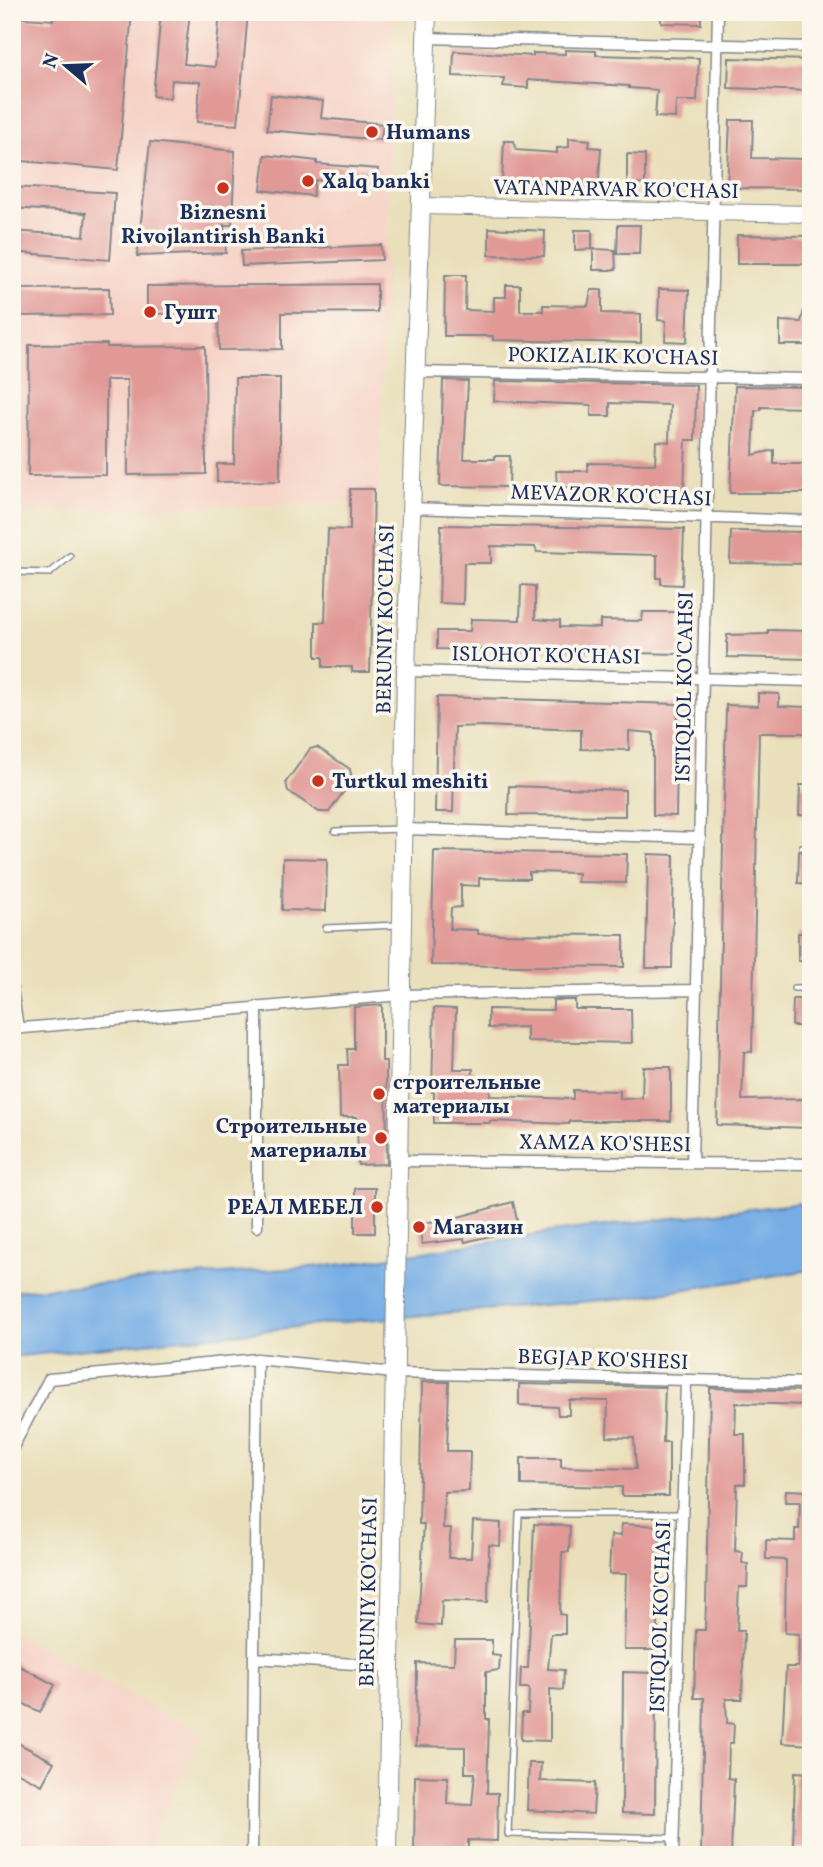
<svg xmlns="http://www.w3.org/2000/svg" width="823" height="1867" viewBox="0 0 823 1867" font-family="Vollkorn,serif">
<style>
.built{fill:#f6d1c5}
.water{fill:#76ade5;stroke:#486ea2;stroke-width:2}
.building{fill:#e19996}
.lines{fill:none;stroke-linecap:round;stroke-linejoin:round}
.lane-casing{stroke:#82878c;stroke-width:8}
.street-casing{stroke:#82878c;stroke-width:13}
.secondary-casing{stroke:#82878c;stroke-width:18}
.primary-casing{stroke:#82878c;stroke-width:20}
.lane{stroke:#fff;stroke-width:5}
.street{stroke:#fff;stroke-width:10}
.secondary{stroke:#fff;stroke-width:16}
.primary{stroke:#fff;stroke-width:18}
.poi-dot{fill:#c8321e;stroke:#fbf7ec;stroke-width:2.5}
.labels{text-anchor:middle;stroke-width:7;stroke-linejoin:round;paint-order:stroke}
.poi-label{font-size:21px;font-weight:bold;fill:#1b2f5e;stroke:#fbf7ec;text-anchor:start}
.street-label{font-size:21px;fill:#1b2f5e;stroke:#fbf7ec}
</style>
<rect width="100%" height="100%" fill="#fbf7ec"/>
<filter id="ink" filterUnits="userSpaceOnUse"><feTurbulence type="fractalNoise" baseFrequency=".0143" numOctaves="2"/><feDisplacementMap in="SourceGraphic" scale="14" xChannelSelector="R" yChannelSelector="G"/><feConvolveMatrix kernelMatrix="1 2 1 2 8 2 1 2 1" color-interpolation-filters="sRGB"/></filter>
<filter id="wash" filterUnits="userSpaceOnUse"><feTurbulence type="fractalNoise" baseFrequency=".00686" numOctaves="4" result="noise"/><feDisplacementMap in="SourceGraphic" scale="28" xChannelSelector="R" yChannelSelector="G"/><feGaussianBlur stdDeviation="1.57" result="paint"/><feColorMatrix in="noise" values="0 0 0 0 0 0 0 0 0 0 0 0 0 0 0 0 0 1.4 0 .05"/><feComposite in="paint" operator="in"/></filter>
<g filter="url(#wash)">
<rect width="100%" height="100%" fill="#e9dfba"/>
<path class="built" d="M12,12h382l-16,489 -366,12z
M12,1632l189,101 -57,122h-132z"/>
<path class="water" d="M811,1202v68l-183,28 -273,23 -343,36v-66l334,-27 205,-32z"/>
<g id="blocks">
<path class="building" d="M53,12h79l-14,158 -106,-10v-143l41,3z
M161,12h29l-6,52 31,3 5,-55h28l-10,113 -41,-3 3,-40 -28,-2 -2,18 -17,-2z
M661,12h40v12l-40,-1z
M565,50l31,1v4l103,3 -2,43h-21l-1,17 -20,-1 2,-27 -28,-2v-2l-101,-6v8l-25,-2 1,-8 -51,-2 1,-25 79,5v-3l32,1z
M729,58l82,2v31l-83,-3z
M271,95l52,6 -2,17 62,6 -2,16 -114,-10z
M730,120h23l-1,38 59,1v30l-84,-1z
M569,138l21,2 -1,7 12,1 -3,44 -23,-2v-4l-73,-4 2,-41h10l2,9 41,3v-5l12,-1z
M150,142l85,9 -3,74h-8l2,28 -89,3z
M627,154l18,1v29l-18,1z
M265,155l52,6v3l61,5 -2,17 -61,-6 -2,16 -52,-6z
M12,187l103,6 -5,67 -98,-8v-21l72,5 2,-23 -74,-5z
M618,225h22l-1,29h-22z
M489,228l56,3 -1,25 -55,-1z
M575,230h17v19l-17,1z
M737,235l74,1v28h-74z
M381,245l1,15 -140,6 -1,-15z
M593,249l22,1 1,20h-23z
M445,275h21l-1,35 29,1v-14h12v-12h14v26h23v-6l45,1 3,-16h11v23l39,1v29l-148,-3v-4h-49z
M377,284v28l-95,1v36l-63,1 -1,-37 -71,1v-28z
M109,288l1,27 -98,1v-27z
M659,289l30,1 -2,52 -22,-1 1,-20 -8,-1z
M807,299h4v46h-31v-24l21,1z
M107,344v3l98,-1 1,128 -78,1 -1,-95h-21v95l-78,1 1,-131z
M235,378h45v103l-63,1v-18h17z
M443,380l25,1 -4,78h31v-3h15l-1,31 -69,-1z
M495,381l201,4 -1,55h-9l-2,50 -127,-3 -1,-16h32v-8l67,1 1,-23 13,1 1,-37 -60,-2v13h-19v-11l-97,-4z
M735,386l76,1v21l-50,-1v3l-6,1 -2,44 21,-5v14h37v29h-81z
M350,489h24l-4,183h-18v-5h-29v-10h-7v-35h9l3,-93 22,1z
M441,525l243,4 -2,56 -21,-1v-6h-4v-23l-120,-3 -2,-5 -44,-1v17h-27l-1,41 -24,-1z
M731,531l80,1v32l-81,-1z
M521,585l14,1v33l25,2v6l40,1v-8l42,1 1,-9h38l-1,42 -243,-5v-18h33l1,-12 49,1z
M768,630l43,1v28l-84,-2v-22l41,-1z
M758,693l21,1v12l32,1v26h-52l-7,319h-8l-2,48 69,-1v29l-94,-3 9,-420 32,1z
M437,697l241,7 -2,112 -23,-1v-82l-24,-2v19l-48,-1v-19l-98,-4 -28,1 -2,85h-18z
M317,747l33,22 2,11 -23,32h-10l-31,-21 -2,-9 24,-33z
M800,785h11v30h-12z
M509,786l116,4v26l-117,-1z
M434,851l193,3 -1,29 -49,-1 1,-9 -49,-1v7l-50,-1v8l-18,-1v22l-10,1 -1,21 28,1v4l146,1v32l-193,-2z
M799,851l12,1v32l-13,-1z
M648,854l26,1 -2,113h-26z
M283,858l44,1 -1,52 -44,-1z
M798,933h13v28h-13z
M793,999h18v27h-19z
M553,1000h22v9h56l1,34 -105,-2v-14l-39,1v-19l65,1z
M382,1005v56h4l1,103 -29,1 -1,-48h-17l-1,-52h9l-1,-16h7v-42z
M434,1008l22,1 -2,60h19l-1,17h18v10l83,3v-9l47,1v8l22,-1 1,-31h28v54h-102v3l-79,-3v2h-56v-31h-2z
M355,1188h20v45h-20z
M513,1202l6,27 -54,13 -1,-3 -42,5 -2,-13 4,-8 34,-6z
M422,1382h27l-2,69h23l-1,40 -25,1 -1,36h8l-3,30h23l2,-37 28,2 -1,23 -11,-1 -1,57 -46,-2 -1,26 -23,-2 6,-100h-5z
M519,1384l146,3 -2,55h6v54h-47v-9l-101,-2v-27h40v9l75,2 -2,-31 -27,-1 1,-36 -39,-1v15h-11l-1,-8 -38,-2z
M710,1388l101,3v14l-75,-2 -1,31h10v50h-8l-2,67 8,1 -1,11 6,1 -1,23h-8l-2,44h7l-2,68h-16l1,24 7,1 -1,19h-4l-1,35 6,1 -3,76h-30l3,-157h-10l2,-68h9l1,-25z
M786,1490l25,1v254l-29,-2 4,-76h12l1,-33 -14,-1 1,-73 -20,-1v-19l29,1v-12h4l1,-27h-15z
M534,1524l36,2 -1,26h-7l-2,62 5,1v19h-14l-3,35 16,1 -1,20 -13,-1v52l-29,-1 1,-27h6l1,-25h-9l1,-20h7z
M621,1524l41,2 -4,49v75h-34l2,-76h-17l2,-39 10,1z
M455,1640h37v15l8,1 -1,14 -13,2v47h3l-2,74h11l-1,48 -29,-1v15h-54l1,-79 33,1 -1,27 25,1 3,-32h-10v-26l-49,-1 1,-83 37,1z
M12,1662l43,23 -15,27 -28,-14z
M623,1672l33,1 -1,141 -33,-1z
M12,1740l42,22 -12,23 -30,-15z
M529,1763h12l-1,18 55,2 -2,31 -66,-4z
M795,1772l16,1v76l-18,-1z"/>
</g>
</g>
<g filter="url(#ink)">
<use href="#blocks" fill-opacity="0" stroke="#82878c" stroke-width="2"/>
<g class="lines">
<g class="lane-casing">
<path id="lane" d="M12,572l38,1 20,-17
M335,831l67,-2
M802,847h9
M326,928l73,-3
M794,988h17
M673,1838l-165,-4 11,-320h164"/>
</g>
<g class="street-casing">
<path id="street" d="M424,38l387,9
M415,372l396,7
M411,508l400,13
M406,671l405,10
M404,829l296,9
M12,989l6,39
M257,1007v220
M12,1029l389,-34 296,-5
M399,1161l412,3
M692,1163l26,-1151
M12,1449l37,-70 208,-20 137,14 417,10
M254,1658l136,8
M252,1855l5,-496
M673,1855l13,-474"/>
</g>
<g class="secondary-casing">
<path id="secondary" d="M420,206l391,8"/>
</g>
<g class="primary-casing">
<path id="primary" d="M387,1855l19,-1184 21,-659"/>
</g>
<use href="#lane" class="lane"/>
<use href="#street" class="street"/>
<use href="#secondary" class="secondary"/>
<use href="#primary" class="primary"/>
</g>
</g>
<g class="poi-dot">
<circle cx="372" cy="132" r="7"/>
<circle cx="308" cy="181" r="7"/>
<circle cx="223" cy="188" r="7"/>
<circle cx="150" cy="312" r="7"/>
<circle cx="318" cy="781" r="7"/>
<circle cx="379" cy="1094" r="7"/>
<circle cx="381" cy="1138" r="7"/>
<circle cx="377" cy="1207" r="7"/>
<circle cx="419" cy="1227" r="7"/>
</g>
<g class="labels">
<g class="poi-label">
<text x="386" y="139">Humans</text>
<text x="322" y="188">Xalq banki</text>
<text x="223" y="219" text-anchor="middle">Biznesni<tspan x="223" dy="24">Rivojlantirish Banki</tspan></text>
<text x="164" y="319">Гушт</text>
<text x="332" y="788">Turtkul meshiti</text>
<text x="393" y="1089">строительные<tspan x="393" dy="24">материалы</tspan></text>
<text x="367" y="1133" text-anchor="end">Строительные<tspan x="367" dy="24">материалы</tspan></text>
<text x="363" y="1214" text-anchor="end">РЕАЛ МЕБЕЛ</text>
<text x="433" y="1234">Магазин</text>
</g>
<g class="street-label">
<text transform="translate(616 189) rotate(1)" y="7">VATANPARVAR KO'CHASI</text>
<text transform="translate(613 356) rotate(1)" y="7">POKIZALIK KO'CHASI</text>
<text transform="translate(611 495) rotate(2)" y="7">MEVAZOR KO'CHASI</text>
<text transform="translate(385 619) rotate(-89)" y="7">BERUNIY KO'CHASI</text>
<text transform="translate(546 655) rotate(1)" y="7">ISLOHOT KO'CHASI</text>
<text transform="translate(684 687) rotate(-89)" y="7">ISTIQLOL KO'CAHSI</text>
<text transform="translate(605 1143) rotate(1)" y="7">XAMZA KO'SHESI</text>
<text transform="translate(603 1359) rotate(2)" y="7">BEGJAP KO'SHESI</text>
<text transform="translate(368 1592) rotate(-89)" y="7">BERUNIY KO'CHASI</text>
<text transform="translate(660 1617) rotate(-88)" y="7">ISTIQLOL KO'CHASI</text>
</g>
</g>
<rect width="823" height="1867" fill="none" stroke="#fbf7ec" stroke-width="42"/>
<g transform="translate(66 66) rotate(289)" stroke="#fbf7ec" stroke-width="5" paint-order="stroke">
<path d="M0-5L12 26L0 18L-12 26Z" fill="#1b2f5e"/>
<text y="-10" font-size="19" font-weight="bold" text-anchor="middle" fill="#1b2f5e">N</text>
</g>
</svg>
